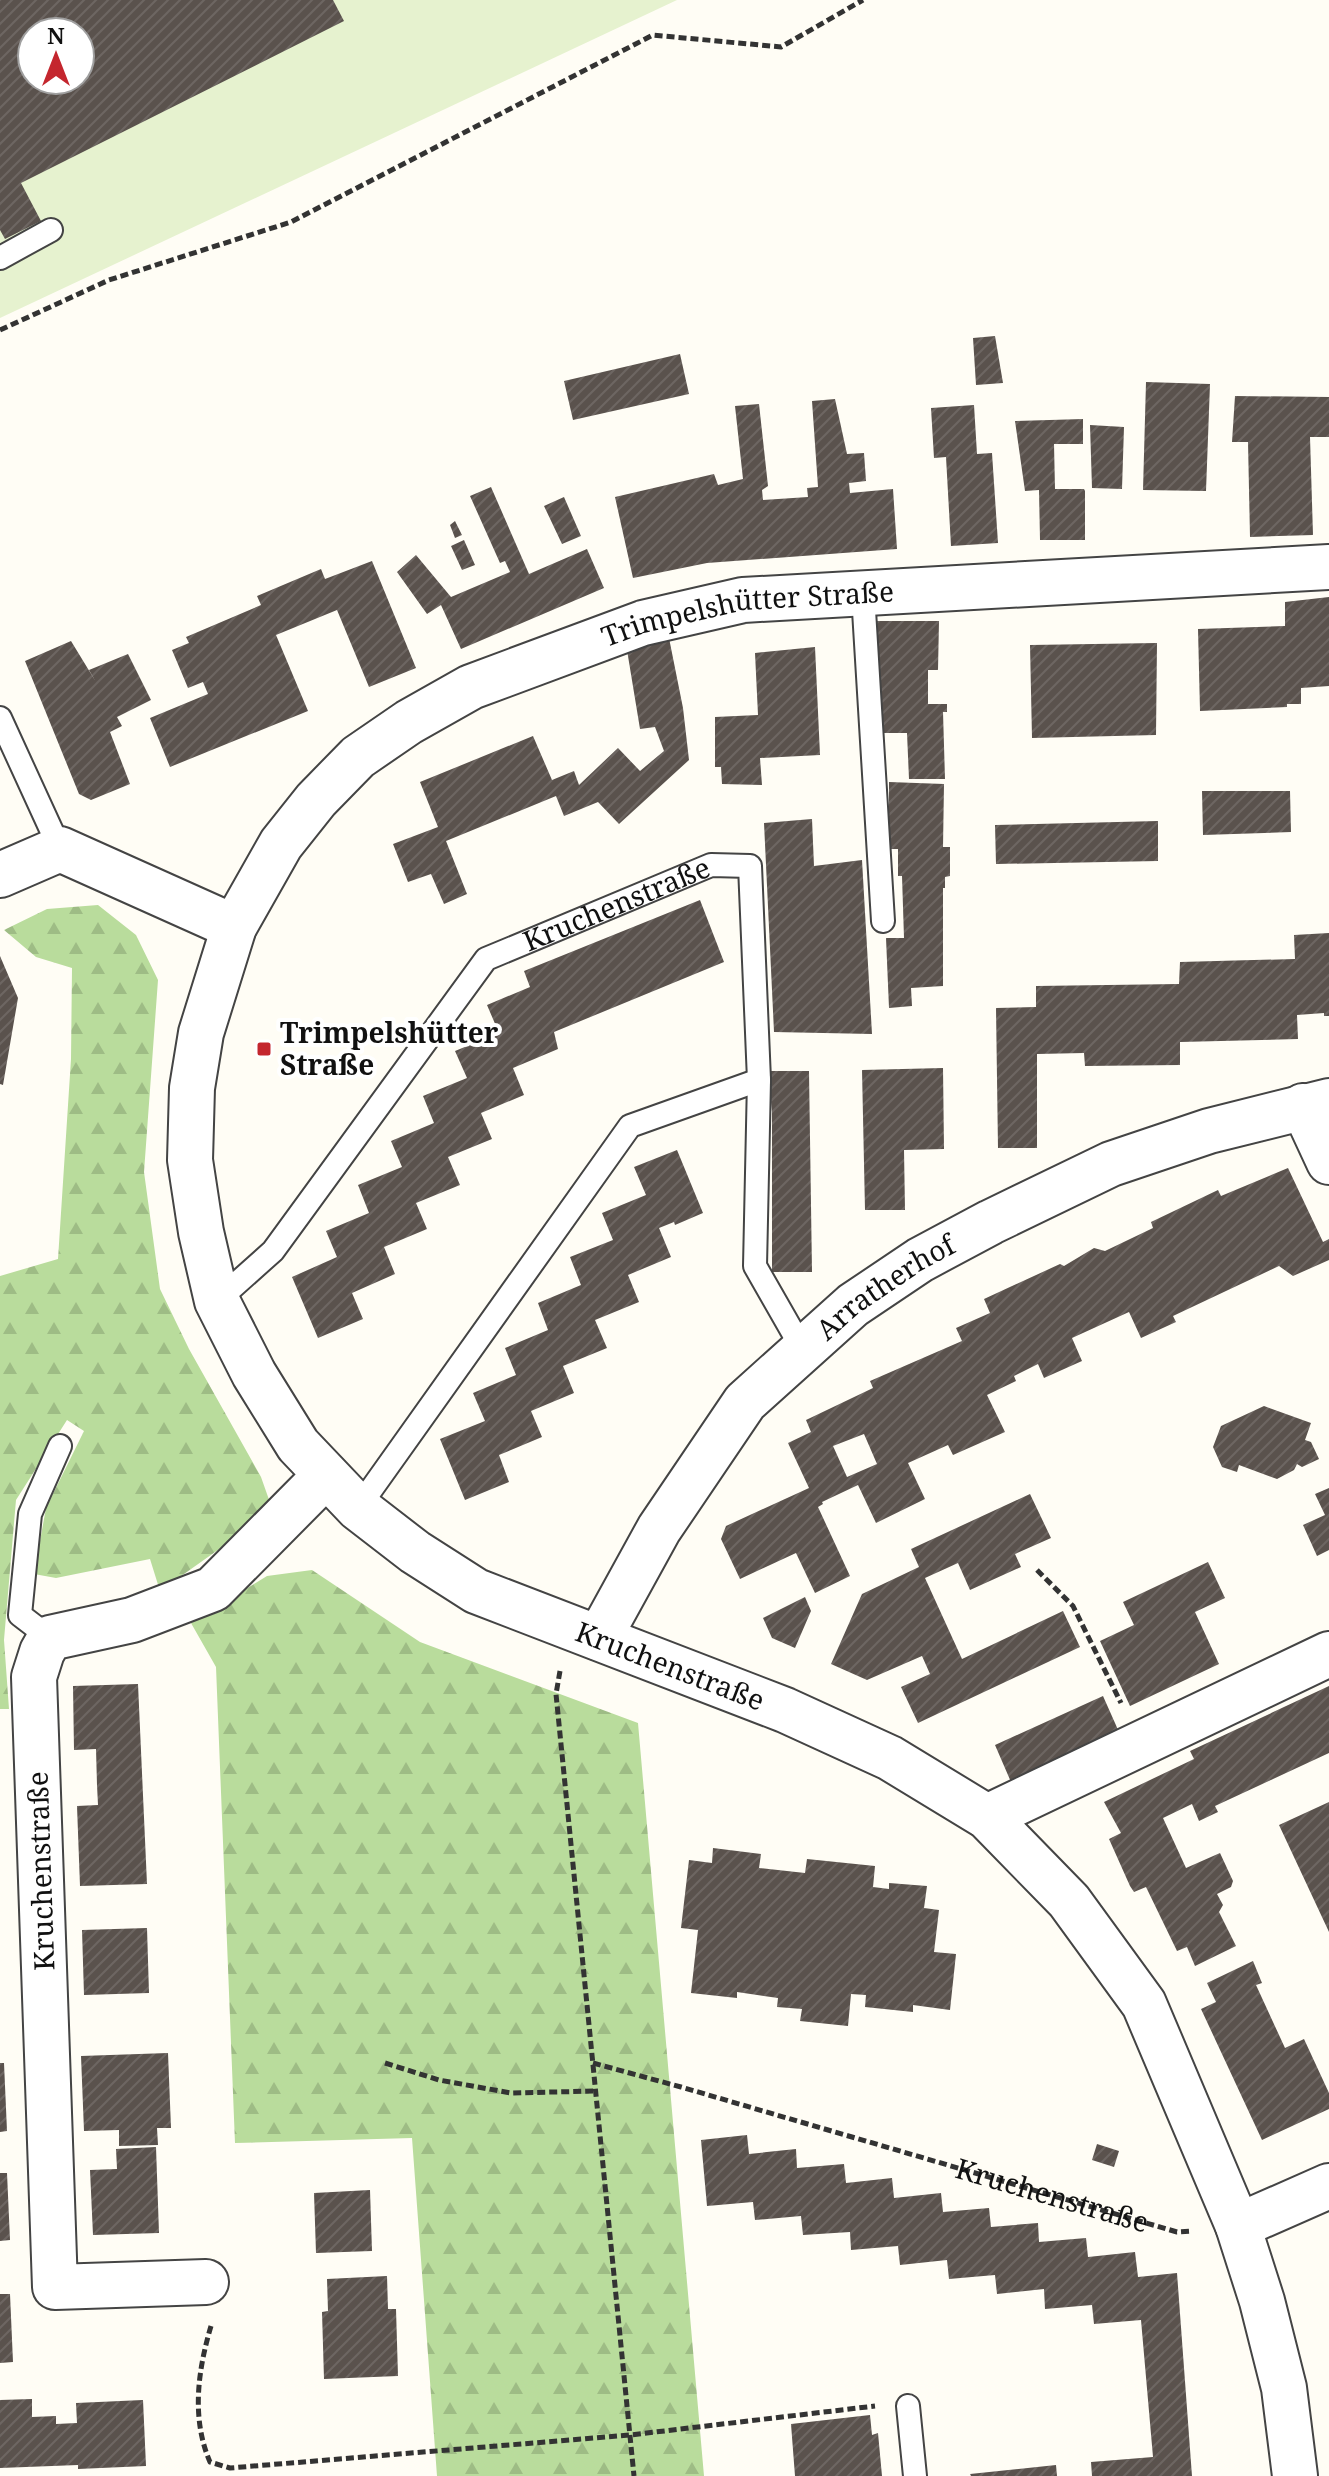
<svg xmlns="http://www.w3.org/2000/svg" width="1329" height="2476" viewBox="0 0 1329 2476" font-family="'Noto Serif',serif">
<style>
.forest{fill:url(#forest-firs)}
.pitch{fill:#e6f2cf;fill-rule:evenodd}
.building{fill:url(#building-hatch);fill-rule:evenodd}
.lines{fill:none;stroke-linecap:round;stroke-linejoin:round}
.lane-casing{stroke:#444;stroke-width:26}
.street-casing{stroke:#444;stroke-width:48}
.path{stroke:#333;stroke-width:5;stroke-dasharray:8 4;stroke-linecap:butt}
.lane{stroke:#fff;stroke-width:22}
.street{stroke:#fff;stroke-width:44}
.poi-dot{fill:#c4262e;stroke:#fff;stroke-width:3}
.labels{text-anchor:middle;stroke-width:8;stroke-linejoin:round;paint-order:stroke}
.street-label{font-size:28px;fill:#111;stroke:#fff}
.poi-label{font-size:28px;font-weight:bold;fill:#111;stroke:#fff;text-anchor:start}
</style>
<defs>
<pattern id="forest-firs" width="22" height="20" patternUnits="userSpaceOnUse" patternTransform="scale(2)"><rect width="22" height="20" fill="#b9dc9c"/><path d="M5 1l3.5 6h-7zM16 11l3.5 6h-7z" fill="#9ebc85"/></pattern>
<pattern id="building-hatch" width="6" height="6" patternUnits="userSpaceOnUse" patternTransform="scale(2)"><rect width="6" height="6" fill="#5a524d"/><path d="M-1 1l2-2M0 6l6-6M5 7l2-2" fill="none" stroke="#6d6662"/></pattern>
</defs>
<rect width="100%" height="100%" fill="#fffdf5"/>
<path class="forest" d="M98,905l38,30 22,45 -14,192 16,117 29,60 72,128 12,34 -113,80 -10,-32 -94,19 -22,-4 12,-66 38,-77 -17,-11 -51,80 -12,140 5,69h-9v-433l58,-17 13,-200 1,-91 -36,-11 -32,-27 43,-21z
M312,1570l108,72 218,81 66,753h-267l-25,-338 -177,5 -19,-476 -25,-44 76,-47z"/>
<path class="pitch" d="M0,0h677l-677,318zM32,32h48v48h-48z"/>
<path class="building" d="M0,0h333l11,21 -323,162 20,38 -36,18 -5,-9zM32,32h48v48h-48z
M995,336l8,47 -27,2 -3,-47z
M680,354l9,40 -116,26 -9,-39z
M1146,382l64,2 -4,107 -63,-1z
M1235,396l94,1v40h-19l3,98 -63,2 -2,-95h-16z
M835,399l12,55 17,-1 2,28 -17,2 1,10 43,-4 4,60 -190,14 -74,15 -18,-81 99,-23 4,11 25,-6 -8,-73 24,-2 9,82 -6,4 1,10 45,-3 -1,-9 11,-1 -6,-86z
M974,405l3,49 15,-1 6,90 -47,3 -5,-89 -12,1 -3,-50z
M1083,419v25h-29l1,45h29l1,2v49h-45l-1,-50 -14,1 -10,-70z
M1090,425l34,2 -2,62 -30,-1z
M491,487l38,87 58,-25 17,39 -143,61 -20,-44 -14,9 -30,-42 19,-17 35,42 59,-25 -5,-11 -5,2 -30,-67z
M564,497l17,39 -19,8 -18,-38z
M455,521l7,14 -7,3 -5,-13z
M464,540l11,25 -13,5 -11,-24z
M372,561l44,107 -47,19 -32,-77 -61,25 32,76 -138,56 -20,-49 58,-24 -5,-12 -15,6 -16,-38 17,-7 -3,-6 75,-32 -4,-9 64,-27 4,10z
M1329,597v89l-28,2v16h-14v3l-87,4 -2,-82 87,-3v-24z
M877,621h62l-1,49h-10v34h19v8h-4l2,67h-36l-2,-46h-29z
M669,638l14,70 6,52 -70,64 -21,-22 -34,14 -8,-20 -110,45 21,53 -23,10 -13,-30 -23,8 -15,-38 45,-17 -18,-45 113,-46 19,44 22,-9 5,14 39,-37 22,23 24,-20 -9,-24 -15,2 -13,-79z
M71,641l25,41 -7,-12 39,-16 23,46 -34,17 5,9 -12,6 20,52 -39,16 -12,-6 -54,-133z
M1157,643l-1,92 -124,3 -2,-93z
M815,647l5,108 -60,3 2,27 -40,-1 -1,-17h-6v-50l43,-2 -3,-62z
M889,782l55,2 -1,63h7v29l-5,1v11h-2v98l-32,2 1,18 -23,2 -3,-70h18l-2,-62h-4v-27h-9z
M1202,791h88l1,41 -88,3z
M812,819l2,47 48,-6 10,174 -98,-2 -10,-209z
M1158,821v40l-162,3 -1,-39z
M700,900l24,62 -170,70 4,17 -45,19 11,27 -43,18 11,26 -44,18 12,28 -44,18 11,26 -43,18 11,27 -43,19 11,26 -45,19 -26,-61 45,-20 -11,-26 43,-18 -11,-28 44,-18 -11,-26 43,-18 -11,-27 44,-18 -12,-27 44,-18 -12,-28 43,-18 -6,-16z
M1329,933v83h-5v-3l-27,2 1,24 -118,3v23l-95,1 -1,-13 -47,1v94h-39l-2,-140 40,-1v-21l143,-2 1,-22 115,-3 -1,-24z
M0,956l18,42 -15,87 -3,-1z
M943,1068l1,81 -40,1 1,60h-40l-3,-140z
M768,1071h41l3,201h-40v-160z
M677,1150l26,63 -28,12 -1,-3 -15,6 12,29 -43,18 11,27 -44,18 12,28 -44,18 11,27 -43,18 11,26 -43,18 10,27 -44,18 -25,-61 45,-18 -12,-28 43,-18 -11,-27 43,-18 -10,-27 43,-18 -11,-28 43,-17 -11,-27 44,-18 -12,-28z
M1288,1168l35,74 6,-3v21l-36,16 -14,-10 -106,50 3,6 -35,16 -12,-26 -57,26 10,23 -38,17 -6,-14 -24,12 2,5 -29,14 18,37 -52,23 -5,-10 -40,18 17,36 -49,24 -18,-38 -36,17 1,2 -5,3 32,69 -35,17 -19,-40 -56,26 -19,-40 5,-13 83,-38 -21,-45 23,-11 -5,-12 67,-32 -3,-7 92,-40 -6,-13 34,-15 -6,-14 76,-35 4,2 30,-18 11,3 48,-23 -2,-6 67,-32 3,6zM864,1434l13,30 -30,13 -14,-31z
M1264,1406l47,17 -6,17 6,2 8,17 -17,8 -5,-3 -3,6 -17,9 -38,-14 -2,7 -15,-5 -9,-20 8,-21z
M1329,1488v62l-12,6 -14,-31 22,-10 -10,-21z
M1030,1494l21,44 -36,16 6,13 -51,23 -12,-27 -33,15 37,81 101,-48 17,36 -162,76 -17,-36 29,-13 -8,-18 -55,24 -36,-16 31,-70 57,-27 -8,-18z
M1208,1562l17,36 -30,14 24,52 -89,42 -30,-65 34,-16 -11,-23z
M805,1597l6,14 -16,37 -23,-10 -9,-20z
M138,1684l9,200 -67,2 -3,-80 21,-1 -1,-20 -1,-36 -22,1 -1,-64z
M1329,1686v67l-114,53 3,6 -19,9 -7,-17 -29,14 23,50 34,-15 13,28 -2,6 -14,7 6,11 -4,7 17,34 -41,20 -8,-19 -10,4 -31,-64 -12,5 -4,-6 -21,-47 12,-6 -17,-31 90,-43 -4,-8z
M1103,1696l16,36 -108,50 -16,-37z
M1329,1802v130l-50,-107z
M713,1848l48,6 -2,14 46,5 2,-14 68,7 -2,21 16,2v-6l38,3 -3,22 15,2 -5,42 22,2 -6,56 -37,-5v7l-48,-5 1,-12 -15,-1 -3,32 -48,-5 2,-12 -25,-2 1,-9 -41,-6v6l-46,-5 7,-63 -17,-2 8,-68 23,3z
M147,1928l2,65 -65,2 -2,-65z
M1253,1961l9,22 -6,2 29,63 19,-9 25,54v16l-67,31 -61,-131 15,-7 -9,-19z
M168,2053l3,75h-14l1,17 -39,1v-16l-35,1 -3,-75z
M0,2063h4l3,68 -7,1z
M747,2135l2,19 47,-5 1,19 47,-4 2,19 46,-5 2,20 47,-5 2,19 46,-4 2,19 47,-4 1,19 47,-4 2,19 47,-5 3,25 39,-4 15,203h-100l-1,-14 62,-5 -12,-137 -47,4 -2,-19 -47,4 -1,-20 -47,5 -2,-19 -46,4 -2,-19 -47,5 -2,-19 -47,4 -1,-18 -47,3 -2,-19 -46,4 -2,-18 -46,4 -6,-66z
M1097,2144l22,7 -5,16 -22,-7z
M156,2147l3,86 -66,2 -3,-65 27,-1 -1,-20z
M0,2173h7l3,67 -10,1z
M370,2190l2,61 -56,2 -2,-60z
M387,2276l1,33h8l2,67 -74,3 -2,-67 6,-1 -1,-32z
M0,2294h10l3,68 -13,1z
M32,2399v18l24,-1v8l21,-1 -1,-20 67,-3 3,66 -68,3v-4l-78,3v-68z
M870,2415l2,20 6,-2 4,43h-87l-4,-52z
M1056,2465l1,11h-86l-1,-2z"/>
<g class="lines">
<g class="lane-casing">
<g id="lane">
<path d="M0,258l51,-28"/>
<path d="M863,594l20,327"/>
<path d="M0,718l60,131"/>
<path d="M759,1080l-4,186 48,84"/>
<path id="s2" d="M217,1301l56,-50 213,-292 225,-94 39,1 9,214 -129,46 -272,382"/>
<path d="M50,1638l-30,-23 10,-101 30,-68"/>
<path d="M908,2406l7,70"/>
</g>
</g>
<g class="street-casing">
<g id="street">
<path d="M0,875l60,-26 174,78"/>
<path d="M1303,1106l26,56"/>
<path id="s3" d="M599,1638l60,-109 86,-127 108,-97 67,-45 71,-38 120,-58 98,-33 120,-30"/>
<path d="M987,1817l342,-163"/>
<path d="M1238,2226l91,-40"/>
<path d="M206,2282l-151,5 -21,-610 8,-25 8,-14 82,-18 81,-31 113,-114"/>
<path id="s4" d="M1295,2476l-11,-88 -22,-87 -24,-75 -94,-222 -75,-103 -82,-84 -97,-59 -105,-48 -309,-119 -61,-39 -57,-44 -60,-63 -44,-71 -37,-73 -16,-69 -11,-72 2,-72 9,-55 33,-106 47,-83 35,-44 42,-43 51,-35 62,-35 172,-64 100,-23 586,-33"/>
</g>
</g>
<g class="path">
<path d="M0,330l109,-50 182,-58 362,-187 128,12 82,-47"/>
<path d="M1037,1570l36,36 48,97"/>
<path d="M560,1671l-4,23 78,782"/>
<path d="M385,2063l54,17 72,13 85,-2"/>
<path id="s1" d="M593,2063l88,24 496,145 16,-1"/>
<path d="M211,2326c-13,44 -20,92 -1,136l20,6 400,-33 245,-29"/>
</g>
<use href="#lane" class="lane"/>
<use href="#street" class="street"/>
</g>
<rect class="poi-dot" x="256" y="1041" width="16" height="16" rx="4"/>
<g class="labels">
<g class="street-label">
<text dy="10" stroke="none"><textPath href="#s4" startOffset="2716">Trimpelshütter Straße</textPath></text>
<text dy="10" stroke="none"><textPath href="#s2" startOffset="578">Kruchenstraße</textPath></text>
<text dy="10" stroke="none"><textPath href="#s3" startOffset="460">Arratherhof</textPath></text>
<text transform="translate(670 1666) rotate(21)" y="10">Kruchenstraße</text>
<text transform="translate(41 1871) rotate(-92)" y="10">Kruchenstraße</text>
<text dy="10" stroke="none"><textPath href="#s1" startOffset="478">Kruchenstraße</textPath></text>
</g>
<g class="poi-label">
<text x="280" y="1043">Trimpelshütter<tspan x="280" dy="32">Straße</tspan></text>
</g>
</g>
<g transform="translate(56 56)"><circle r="38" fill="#ffffff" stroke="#a0a0a0" stroke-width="2"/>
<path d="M0-6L14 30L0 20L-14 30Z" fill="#c4262e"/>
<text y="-12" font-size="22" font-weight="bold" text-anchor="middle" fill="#111111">N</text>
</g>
</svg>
